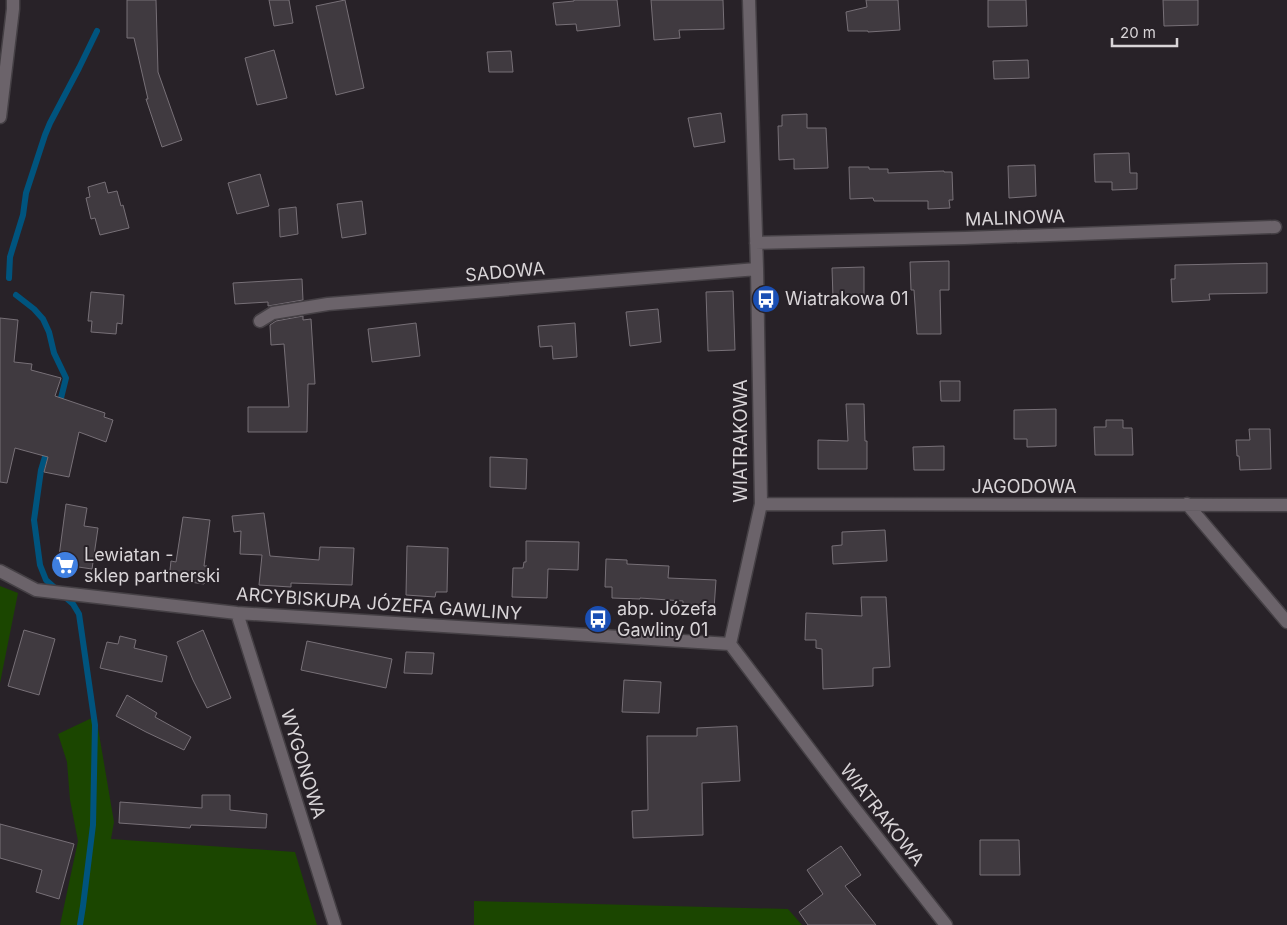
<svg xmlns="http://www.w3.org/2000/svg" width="1287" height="925" viewBox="0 0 1287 925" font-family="Inter,sans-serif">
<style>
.green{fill:#1b4600}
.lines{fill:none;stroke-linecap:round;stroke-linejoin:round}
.stream{stroke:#00547e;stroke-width:6}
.building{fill:#403a40;stroke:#777077}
.minor-casing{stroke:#454045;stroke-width:15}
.minor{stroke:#6b636a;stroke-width:12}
.labels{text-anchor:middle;stroke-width:4;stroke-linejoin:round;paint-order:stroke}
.street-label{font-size:18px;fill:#d9d5d8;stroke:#282228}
.poi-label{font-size:18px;fill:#d9d5d8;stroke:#282228;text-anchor:start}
</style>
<rect width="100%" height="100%" fill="#282228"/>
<path class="green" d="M0,586l18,7 -18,90z
M96,716l18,106 -3,17 184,13 22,73h-257l18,-84 -8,-41 -3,-38 -9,-28z
M474,901l314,8 14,16h-328z"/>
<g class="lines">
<path class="stream" d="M9,278l1,-21 13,-42 3,-22 19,-58 5,-12 29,-55 18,-37
M16,295l18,14 9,10 6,13 5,21 12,25 -7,28
M47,450l-6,20 -7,50 6,45 6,15 27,24 6,10 16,111 -2,100 -10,81 -3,19"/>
</g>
<path class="building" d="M127,0h29l2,72 24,68 -20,7 -16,-48h2l-14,-61h-7z
M269,0h20l4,23 -19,3z
M345,0l19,88 -28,7 -20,-89z
M574,0h43l3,26 -43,5 -1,-7 -20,1 -3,-22 21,-2z
M651,0h72l1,29 -45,1 1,8 -26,2z
M866,0h32l2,30 -32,2v-1h-20l-2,-19 21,-5z
M988,0h38l1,26 -39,1z
M1163,0h35v25l-34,1z
M274,50l13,48 -30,7 -12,-47z
M511,51l2,21h-24l-2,-20z
M1028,60l1,18 -35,1 -1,-18z
M721,113l4,29 -31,5 -6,-29z
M807,114v14h19l2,40 -34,1v-10l-15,1 -1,-34h4v-11z
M1129,153l1,20h7v16l-25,1v-8h-17l-1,-28z
M1035,165l1,31 -27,2 -1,-32z
M849,167h20v2h19v4l56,-2v1h8l1,28h-4l1,8 -22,1v-8h-54l-1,-3 -23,1z
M260,174l9,32 -32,8 -9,-31z
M105,182l3,11 9,-2 4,15 2,-1 6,23 -29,7 -5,-17 -4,1 -5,-21 4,-1 -2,-10z
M362,201l4,33 -24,4 -5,-34z
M296,207l2,27 -18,3 -1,-28z
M949,261v29h-9l1,44h-24l-3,-44h-3l-1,-28z
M1267,263v30l-58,1 1,6 -38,2 -1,-23h4v-14z
M864,267v30l-31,1 -1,-30z
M302,279l1,21 -35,6v-4l-33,2 -2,-21z
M733,291l2,59 -27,1 -2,-59z
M91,292l33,3 -2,29 -5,-1 -1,11 -25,-2 1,-11h-4z
M658,309l3,33 -31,4 -4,-34z
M303,316v4l8,-1 4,65h-7l-1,48h-59v-25h41l-5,-63 -13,1 -1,-20 6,-4z
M0,318l18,2 -4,42 18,2 -1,6 30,8 -6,18 50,17 -1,4 9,3 -7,22 -27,-10 -10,45 -25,-5 4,-15 -33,-9 -8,35 -7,-1z
M416,323l4,33 -48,6 -4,-33z
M575,323l2,34 -24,2 -1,-13 -12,1 -2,-21z
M940,381h20v20h-19z
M846,404h18l1,37h2v28h-49v-29l30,1z
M1056,409v37l-29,1v-8h-13v-29z
M1106,420h17v8h9l1,27h-38l-1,-28h12z
M1249,429h21l1,40 -31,1 -1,-14h-2l-1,-16h14z
M944,446v24h-30l-1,-23z
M490,457l37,2 -1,30 -36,-2z
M66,504l21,4 -3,18 14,2 -6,41 -34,-5z
M264,513l6,43 49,4 1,-13 34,1 -2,37 -61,-2v4l-32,-2 3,-30 -22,-1 1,-23 -7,1 -2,-16z
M183,517l27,3 -6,46h3l-3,18 -35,-5 2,-18 5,1z
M885,530l2,31 -54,3 -1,-18 10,-1v-13z
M526,541l53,1 -1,28 -30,-1 -1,29 -35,-1 1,-29h10l1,-6h2z
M407,546l41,2 -1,44h-11l-1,5 -29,-2z
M606,559l21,1v4l42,2 -1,12 48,2 -2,29h-31v-8l-43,-3v1l-28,-1v-11h-7z
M861,597h25l4,70 -17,1v18l-50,3 -1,-40 -6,-1v-8h-11l1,-27 56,3z
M24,630l31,9 -16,56 -31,-9z
M203,630l28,68 -24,10 -14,-28 -16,-38z
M120,636l16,4 -2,8 33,8 -5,26 -62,-14 7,-26 11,2z
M307,641l85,18 -6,29 -85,-18z
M406,652l28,1 -2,21 -28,-1z
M624,680l37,2 -2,31 -37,-1z
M127,695l30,18 -2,4 36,20 -7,13 -38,-18 -30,-16z
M737,726l3,55 -38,2 1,52 -70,3 -1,-27 16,-1 -1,-74h50v-8z
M202,795h28v15l37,4 -1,14 -75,-3 -1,3 -71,-5 1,-21 82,6z
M0,824l74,20 -15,55 -23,-7 6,-22 -42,-12z
M980,840h39l1,35h-40z
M841,846l20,29 -16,11 31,39h-68l-9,-13 24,-18 -16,-24z"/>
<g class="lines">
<g class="minor-casing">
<path id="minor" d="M749,0l8,269 4,235 -31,140 118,156 98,125
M0,117l13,-108v-9
M756,243l209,-5 310,-11
M260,321l13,-8 55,-9 429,-35
M761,504l526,1
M1187,504l100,118
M0,571l36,19 201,23 493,31
M237,613l98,312"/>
</g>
<use href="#minor" class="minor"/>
</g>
<defs>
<g id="bus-disc" transform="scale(1.4375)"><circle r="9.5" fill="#1a4fb4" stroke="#282228"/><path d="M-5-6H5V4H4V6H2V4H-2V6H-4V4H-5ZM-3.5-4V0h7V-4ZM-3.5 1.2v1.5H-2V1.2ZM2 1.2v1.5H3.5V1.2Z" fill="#fff"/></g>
<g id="supermarket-disc" transform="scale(1.4375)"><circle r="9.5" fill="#3f7fe0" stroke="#282228"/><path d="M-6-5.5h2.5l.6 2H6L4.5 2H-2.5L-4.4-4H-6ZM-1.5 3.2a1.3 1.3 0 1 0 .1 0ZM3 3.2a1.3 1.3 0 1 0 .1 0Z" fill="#fff"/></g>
</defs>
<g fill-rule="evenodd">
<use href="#bus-disc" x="766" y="299"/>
<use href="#supermarket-disc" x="65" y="565"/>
<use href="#bus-disc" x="598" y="619"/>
</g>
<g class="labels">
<g class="street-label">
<text transform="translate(1015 218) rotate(-2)" y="6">MALINOWA</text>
<text transform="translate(505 272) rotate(-5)" y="6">SADOWA</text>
<text transform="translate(741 441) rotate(-90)" y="6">WIATRAKOWA</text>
<text x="1024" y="493">JAGODOWA</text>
<text transform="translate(379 604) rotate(4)" y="6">ARCYBISKUPA JÓZEFA GAWLINY</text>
<text transform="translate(303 764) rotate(73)" y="6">WYGONOWA</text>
<text transform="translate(882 815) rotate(52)" y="6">WIATRAKOWA</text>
</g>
<g class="poi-label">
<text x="785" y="305">Wiatrakowa 01</text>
<text x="84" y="561">Lewiatan -<tspan x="84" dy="21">sklep partnerski</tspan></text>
<text x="617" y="615">abp. Józefa<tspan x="617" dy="21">Gawliny 01</tspan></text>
</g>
</g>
<path d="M1112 38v8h65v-8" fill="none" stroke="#d9d5d8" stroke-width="2.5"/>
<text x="1120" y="38" font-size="15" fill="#d9d5d8" stroke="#282228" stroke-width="4" paint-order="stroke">20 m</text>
</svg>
